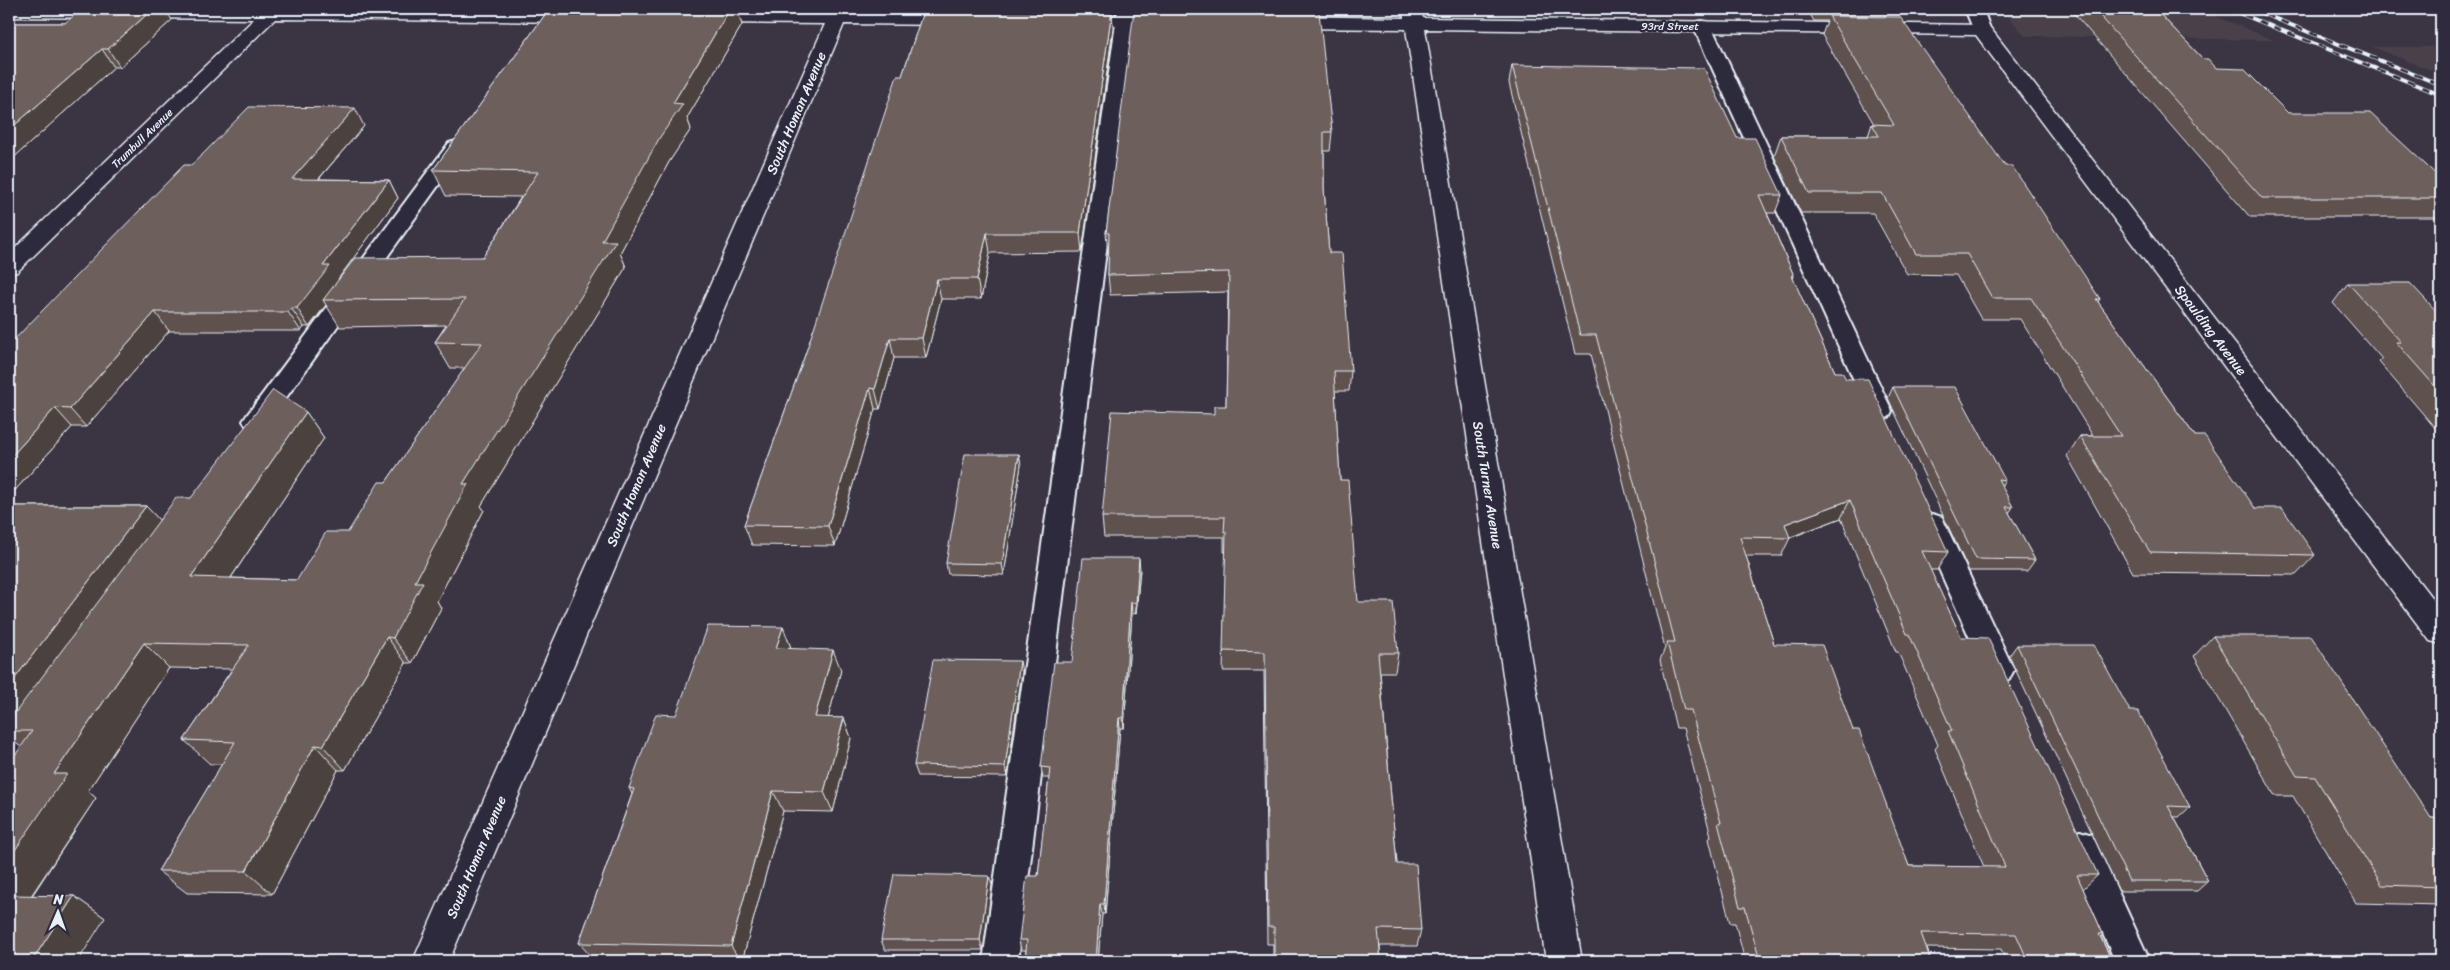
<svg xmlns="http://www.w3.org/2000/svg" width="2450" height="970" viewBox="0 0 2450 970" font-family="Sriracha,sans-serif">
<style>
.built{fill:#4a414a}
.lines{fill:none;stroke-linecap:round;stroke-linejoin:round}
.service-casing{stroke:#e8f1f8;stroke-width:4}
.minor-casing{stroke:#e8f1f8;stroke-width:3}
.service{fill:#2f2a3d;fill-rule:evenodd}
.minor{fill:#2f2a3d;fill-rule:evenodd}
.rail-casing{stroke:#e8f1f8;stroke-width:4}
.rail{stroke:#2f2a3d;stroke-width:2.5;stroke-dasharray:8;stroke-linecap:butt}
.wall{fill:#5e514e;stroke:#e8f1f8;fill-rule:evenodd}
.shaded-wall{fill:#4c4240;stroke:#e8f1f8}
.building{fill:#6d5e5b;stroke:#e8f1f8;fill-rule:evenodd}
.labels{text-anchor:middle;stroke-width:4.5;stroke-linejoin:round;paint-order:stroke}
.far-street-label{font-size:11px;fill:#e8f1f8;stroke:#2f2a3d}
.street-label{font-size:14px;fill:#e8f1f8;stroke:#2f2a3d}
</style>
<rect width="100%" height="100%" fill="#3b3443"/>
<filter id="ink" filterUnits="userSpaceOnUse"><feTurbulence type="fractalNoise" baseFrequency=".02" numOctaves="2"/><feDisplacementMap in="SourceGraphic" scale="10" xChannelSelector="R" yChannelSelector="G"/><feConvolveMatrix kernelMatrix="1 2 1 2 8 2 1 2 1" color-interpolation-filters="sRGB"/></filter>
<g filter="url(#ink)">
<path class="built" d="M1677,9h521l76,31 -249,-4 -19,-22 -328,-3z
M2372,47h69v27z"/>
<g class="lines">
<g class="service-casing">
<path id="service" d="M1118,9h18l-118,952h-35z
M1965,9h18l7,20 -3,4h-12z
M1702,21l6,1 3,4 181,385 -3,6 -9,3 -9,-3 -3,-6 -175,-385 3,-4z
M456,141l7,2 3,4 -201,280 -9,3 -9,-3 -4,-6 4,-6 202,-272z
M1932,514l10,3 3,7 69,146 -5,9 -10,3 -10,-3 -5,-9 -65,-146 3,-7z
M39,703l11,4 4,9 -34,52 -11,4v-38l19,-27z
M2080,831l12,4 58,126h-35l-51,-115 4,-11z"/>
</g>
<g class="minor-casing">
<path id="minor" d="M9,9l571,1 7,2 2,4 -2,4 -7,2 -305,-3 -258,253 -8,2v-20l245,-235 -245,-2z
M832,9h18l-1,4h109l7,2 2,4 -2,4 -7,2 -114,-1 -395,937h-36l412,-937 -122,-1 -7,-2 -2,-4 2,-4 7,-2 127,1z
M1403,9h18l2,9 565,7 453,585v34l-11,-3 -454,-606 -551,-6 157,932h-36l-140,-932 -123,-1 -7,-2 -2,-4 2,-4 7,-2 121,2z
M1076,15h94l7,2 2,4 -2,4 -7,2 -101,-2 -2,-4 2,-4z"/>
</g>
<use href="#service" class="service"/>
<use href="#minor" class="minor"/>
<g class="rail-casing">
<path id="rail" d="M2229,9l212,86
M2251,9l190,76"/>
</g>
<use href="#rail" class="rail"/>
</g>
<path class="wall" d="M549,9h201v1h-13l5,15 -55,93 4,11 -22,33 -49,91 6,14 -145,239 3,4 -47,91 4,7 -29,55h-6l-61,107h-7l-66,124 -85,-1 -29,-22 64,-107h-12l-26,-24 48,-71 -63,-1 -81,123 8,7 -64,98h42l31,22 -96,43 12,-214 -12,-9v-232h137l13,14 32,-22 115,-86 18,26 -93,140 66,2 51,-48 38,-50 79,-114h-15l-15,-26 11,-17 -106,2 -14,-22 -17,22h-5l-3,4h-132l-83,96h-14l-63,70v-152l182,-180 173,-39 -45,53 70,1 9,18 -60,81 1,1 144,-23 38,-60 -75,-1 -13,-26z
M924,9h193l-2,5h-3l1,14 -31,224 -92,1 -9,46h-40l-15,59h-32l-14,51h-5l-40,137 -83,-1 -8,-20 61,-170 97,-279z
M1136,9h181l15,123 -2,19h-6v37l5,65 22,118 -2,20h-14l5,89 18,122 40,51 -3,19h-15l17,192 24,66 -4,16h-37l1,15h-108v-17h-6l-3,-273h-41l3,-119h-2v-15h-120l-2,-20 112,-103 12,-8 2,-114 -118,3 -2,-20 1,-23h-1l-2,-19z
M1807,9h81l-3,8 120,149 95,133 -2,3 97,134 60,72 60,47 -19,20 -163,-2 -66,-117 13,-20h13l-73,-117h-39l-25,-44 -49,-1 -34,-61h-72l-27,-57 7,-20h87l4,-12h2l-52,-89 5,-14h-13z
M2070,9h85l48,50 13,9 72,45 153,66v38h-191z
M172,20l-52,47h-6l-105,95v-139h56z
M1512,65l270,130 -7,18h-8l27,63 -1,3 42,93 11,7 102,173 -11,18h-7l31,67 137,238 -15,14 20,45 -2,3 11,24h-106l-5,-12 -74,-1 4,13h-186l-10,-38h-5l-21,-84 2,-3 -28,-108h-7l-16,-68 5,-12 -74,-294h-16l-66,-271zM1841,518l55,134h2l40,93 -3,4 49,118 -75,-1 -56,-136 -79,-86 -28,-88h35l9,-18z
M2348,283l93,33v119l-62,-73 3,-3 -49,-56z
M1893,387l112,93 -4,6 12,21 -4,6 26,47 -8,11h-58l-81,-173z
M1019,454l2,11 -17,110 -56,-1 -2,-11z
M1140,569l-4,45 -4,-1 -8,115h-4l-15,186h-3l-4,47h-73l1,-11h-5l-2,-10 19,-64 11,-98h-6l-2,-11 31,-105z
M783,627l8,21 50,22 -13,48h16l7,20 -18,74 -50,-1 -41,150 -148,-1 -15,-17 53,-149 -3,-6 47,-73z
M2213,636l218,182 10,1v86l-85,-2 -63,-107h-18l-81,-140z
M2017,645l113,66 60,96 -11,10h-5l34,64 -11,10h-78l-110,-235z
M1022,672l-15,105 -89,-1 -4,-11z
M989,876l3,9 -9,65h-98l-4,-10z"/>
<path class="shaded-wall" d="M153,9h12l7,11 -52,47 -12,-18z
M730,9h7l5,16 -55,93 4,11 -22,33 -49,91 6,14 -145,239 3,4 -47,91 4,7 -29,55 -19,-25 22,-56 48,-98 139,-243 71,-138z
M1112,10l1,18 -31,224 -2,-19z
M102,49l12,18 -105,95v-32z
M355,108l9,18 -61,71 -11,-18z
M389,180l9,18 -60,81 3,5 -18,16 3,5 -17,22 -12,-19 26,-42z
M987,233l3,20 -9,46 -4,-20z
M937,279l4,20 -15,59 -4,-20z
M291,308l13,19 -3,4 -13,-19z
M155,312l14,19 -83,96 -16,-18z
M890,338l4,20 -14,51 -5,-20z
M870,388l5,21 -40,137 -7,-20z
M55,408l17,19 -63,70v-38z
M306,412l18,26 -110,165 -23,-26z
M1019,454l2,11 -17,110 -2,-11z
M1850,500l-9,18 -53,20 -3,-14z
M146,506l17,18 -154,207v-45z
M1139,558l1,11 -4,45v-11z
M1131,602l1,11 -8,115 -1,-10z
M783,627l8,21 -7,20 -8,-20z
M387,637l19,26 -61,107 -22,-24z
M144,643l25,25 -81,123 8,7 -79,119 -8,-6v-52l45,-85z
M833,650l8,20 -18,67 -8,-20z
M1020,661l2,11 -15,105 -2,-10z
M844,718l7,20 -18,74 -9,-20z
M1119,718l1,10 -15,186 -1,-10z
M315,745l23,25 -66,124 -26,-23z
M773,791l10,20 -41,150h-2l-9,-15z
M989,876l3,9 -9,65 -3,-10z
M74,896l31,22 -27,43h-46z
M1100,904l2,10 -4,47h-2z"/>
<path class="building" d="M82,9h71l-45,40h-6l-93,81v-107h56z
M549,9h181l-57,94 10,1 -23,33 -58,104h14l-153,243h5l-53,98h8l-30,56 -6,-1 -64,109 -8,-1 -69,126h-88l77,-129 -51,-2 65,-95 -105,-2 -90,131h13l-58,85v-95l23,-33h-23v-10l167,-223h15l82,-108 33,22 -115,165 106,3 29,-48h22l31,-50h7l96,-139 -47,-1 30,-43 -142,1 32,-42 128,-1 55,-85 -105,-2z
M924,9l188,1 -32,223h-93l-10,46h-40l-15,59h-32l-15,51 -5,-1 -42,138 -84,-1 61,-170 92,-279h5z
M2094,9h61l48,50h5l8,9 28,1 44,44h82l71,66v19h-179z
M1134,10l185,2 13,120h-8v56l5,65h13l9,118h-17l6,109h8l10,122h35l5,51h-20l19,211h19l5,66 -43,-1 3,32h-107v-34h-6l-3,-275 -42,-1 3,-119h-2l1,-15h-123l10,-106 102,3v-8h12l3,-134 -121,3 1,-42h-3z
M1829,16l71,1 105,149h7l88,133h-4l99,137h10l50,72h27l33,47 -165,-3 -70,-116h41l-90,-138h-39l-25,-44h-51l-34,-61h-73l-28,-57h98l-7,-12 22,1z
M1512,65l192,3 33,70h18l27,57h-23l35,81h-2l43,96h7l4,7h22l80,173 -26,-1 39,86 27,1 110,237h-21l26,59h-4l13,27h-84l-12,-27 -95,-1 10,28h-171l-15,-54h-5l-22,-84h3l-30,-113h-7l-17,-68h8l-79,-307h-16zM1850,500l57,134h2l43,97h-4l57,136 -96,-1 -50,-136h-6l-31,-85 -48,-1 -34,-107 50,1 -5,-14z
M249,107l106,1 -63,71 97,1 -66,86h7l-33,42h-6l-3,4h-133l-85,97 -15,-1 -46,51v-114l130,-134 45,-46h7l12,-11z
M2348,283h62l31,33v77l-45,-51h5z
M1893,387h62l50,93 -7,-1 15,28h-7l29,53 -59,-1z
M965,454h54l-17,110 -56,-1z
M9,506h137l-137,180z
M1083,558h56l-3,45 -5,-1 -8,116h-4l-15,186h-4l-4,57h-71l2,-21h-8l8,-64h11l12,-108 -9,-1 13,-105h18z
M708,626l75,1 -7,21 57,2 -18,67 29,1 -20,74 -51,-1 -42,155 -152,-3 55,-154 -5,-1 27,-74 20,1z
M2213,636h98l120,182 10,1v68l-59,-2 -67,-108 -18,-1z
M2017,645h77l36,66h8l52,96 -22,-1 40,75h-79z
M933,660l87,1 -15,106 -91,-2z
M894,874l95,2 -9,64h-99z
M9,895l65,1 -42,65h-23z"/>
</g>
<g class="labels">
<g class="far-street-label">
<text x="1670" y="30">93rd Street</text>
<text transform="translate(142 138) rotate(-44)" y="4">Trumbull Avenue</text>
</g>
<g class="street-label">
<text transform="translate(796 113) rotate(-67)" y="5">South Homan Avenue</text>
<text transform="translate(2211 330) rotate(53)" y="5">Spaulding Avenue</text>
<text transform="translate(636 485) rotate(-67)" y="5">South Homan Avenue</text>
<text transform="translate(1488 485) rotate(81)" y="5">South Turner Avenue</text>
<text transform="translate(476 857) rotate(-67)" y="5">South Homan Avenue</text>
</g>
</g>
<rect width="2450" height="970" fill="none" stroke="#2f2a3d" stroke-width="30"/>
<rect x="15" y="15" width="2420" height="940" fill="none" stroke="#e8f1f8" stroke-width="2" filter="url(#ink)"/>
<g transform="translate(58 912) rotate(2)" stroke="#2f2a3d" stroke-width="4" paint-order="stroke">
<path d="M0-4L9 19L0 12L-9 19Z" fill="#e8f1f8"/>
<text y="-8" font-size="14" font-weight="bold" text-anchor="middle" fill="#e8f1f8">N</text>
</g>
</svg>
